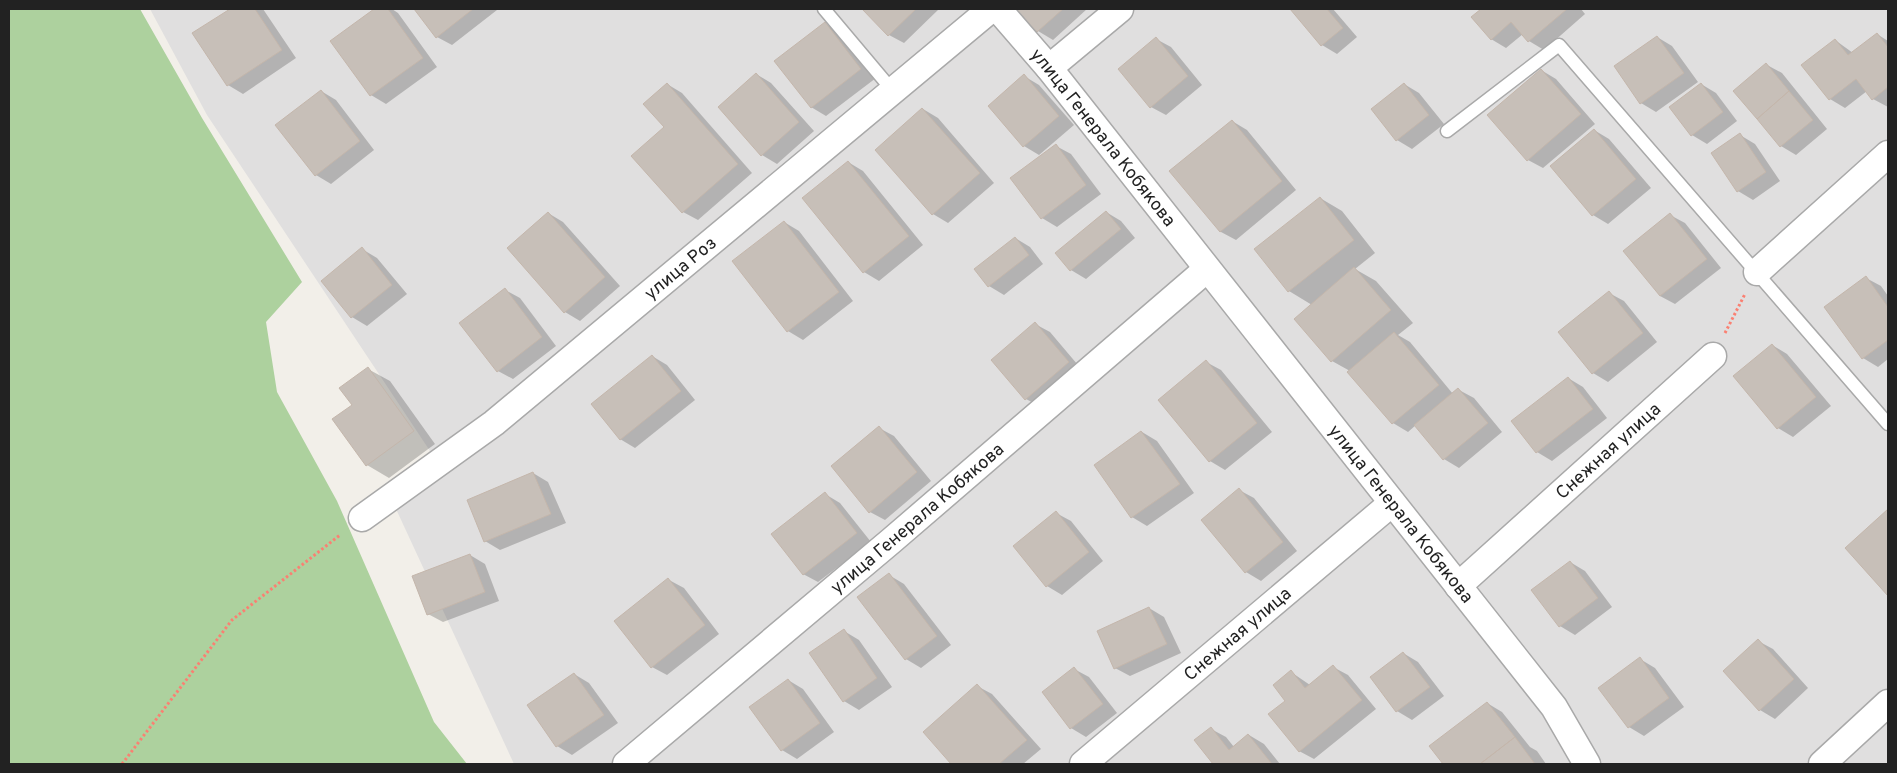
<svg xmlns="http://www.w3.org/2000/svg" width="1897" height="773" viewBox="0 0 1897 773" font-family="Overpass,sans-serif">
<style>
.residential{fill:#e0dfdf}
.forest{fill:#add19e}
.shadow{fill:#0003}
.building{fill:#c7bfb8;stroke:#c4b6ab}
.lines{fill:none;stroke-linecap:round;stroke-linejoin:round}
.lane-casing{stroke:#a9a9a9;stroke-width:15}
.street-casing{stroke:#a9a9a9;stroke-width:29}
.path{stroke:#fa8072;stroke-width:3;stroke-dasharray:2.5 2.5;stroke-linecap:butt}
.lane{stroke:#fff;stroke-width:12}
.street{stroke:#fff;stroke-width:26}
.labels{text-anchor:middle;stroke-width:5;stroke-linejoin:round;paint-order:stroke}
.street-label{font-size:18px;fill:#222;stroke:#fff}
</style>
<rect width="100%" height="100%" fill="#f2efe9"/>
<path class="residential" d="M150,9h1738v755h-1374l-124,-268 40,-45 -223,-336z"/>
<path class="forest" d="M9,9h131l62,109 100,164 -36,40 11,70 60,109 97,221 33,42h-458z"/>
<path class="shadow" d="M232,9h31l33,49 -53,36 -15,-9 -34,-51z
M377,9h15l6,4 39,54 -51,37 -15,-9 -39,-54z
M415,9h81l1,1 -45,35 -15,-8z
M864,9h75l-35,34 -15,-8z
M1018,9h69l-34,31 -15,-9z
M1291,9h42l24,28 -20,17 -15,-9z
M1483,9h98l4,5 -41,36 -15,-9 -6,-7 -17,14 -15,-9 -18,-21z
M825,24l15,8 36,46 -50,38 -15,-9z
M1877,34l11,7v66l-15,-8 -6,-8 -22,17 -15,-9 5,-59 18,13z
M1657,37l15,9 26,36 -42,30 -15,-9z
M1156,39l15,8 31,38 -36,30 -15,-8z
M1767,65l15,8 45,56 -31,26 -15,-9z
M1541,70l15,9 39,45 -52,44 -15,-8z
M756,74l15,9 43,48 -37,33 -15,-9 -43,-48z
M1024,76l15,9 35,40 -35,30 -15,-9z
M667,84l15,9 70,80 -54,47 -15,-8 -17,-85z
M1404,84l15,9 25,31 -32,25 -15,-9z
M1701,84l15,9 21,28 -30,23 -15,-9z
M321,91l15,9 38,50 -43,34 -15,-9z
M923,109l15,9 56,65 -46,40 -15,-9 -57,-64z
M1232,121l15,9 49,60 -60,50 -15,-8 -50,-61z
M1594,130l15,9 42,49 -43,36 -15,-9 -41,-49z
M1740,135l15,9 25,37 -27,19 -15,-9z
M1056,146l15,8 30,40 -44,33 -15,-9z
M848,162l15,9 60,74 -44,36 -15,-9 -60,-74z
M1320,198l22,13 33,42 -20,16 21,12 37,42 -15,12 12,7 43,52 6,-4 15,8 28,34 -43,36 -15,-9 -28,-34 -8,7 -15,-9 -43,-52 -18,-10 -20,-56 -23,-14 -33,-42z
M1106,212l15,9 14,17 -49,41 -15,-9z
M548,213l15,9 57,64 -40,35 -15,-9z
M1670,215l15,8 36,45 -46,36 -15,-8z
M784,222l15,9 54,70 -50,39 -15,-9 -54,-70z
M1015,238l15,9 13,17 -39,31 -15,-9z
M362,249l15,9 30,36 -40,32 -15,-9z
M1866,278l15,8 7,10v63l-10,8 -15,-9z
M505,290l15,8 36,48 -43,33 -15,-8z
M1609,293l15,8 33,41 -49,40 -15,-9z
M1035,324l15,8 33,39 -42,36 -15,-8z
M1772,345l15,9 44,52 -38,31 -15,-9 -43,-52z
M652,356l15,9 28,35 -60,48 -15,-9z
M1206,362l15,8 51,62 -47,38 -15,-9 -51,-61z
M368,369l22,12 45,63 -46,34 -22,-13z
M1568,378l15,9 24,31 -55,43 -15,-9z
M879,428l15,8 37,45 -46,39 -15,-8z
M1142,432l15,9 37,52 -47,33 -15,-9 -37,-52z
M533,473l15,9 18,41 -66,27 -15,-9z
M1239,490l15,8 43,53 -36,30 -15,-9z
M825,494l15,9 31,39 -53,40 -15,-8z
M1888,510v84l-41,-46z
M1056,513l15,8 32,40 -41,34 -15,-9z
M470,555l15,9 14,37 -56,21 -15,-8z
M1570,562l15,9 27,36 -37,28 -15,-9z
M889,575l15,9 47,61 -30,23 -15,-9 -47,-61z
M669,580l15,8 35,46 -52,41 -15,-8z
M1149,608l15,9 17,36 -51,23 -15,-8z
M844,631l15,9 33,47 -33,23 -15,-9z
M1758,641l15,8 35,39 -33,31 -15,-9z
M1403,653l15,9 26,34 -32,24 -15,-9z
M1640,659l15,9 29,39 -40,29 -15,-9 -29,-39z
M1333,667l15,8 28,34 -62,50 -15,-8 -12,-50 4,-29 19,13z
M1074,669l15,8 28,36 -31,24 -15,-9 -28,-35z
M574,674l15,9 29,40 -46,32 -15,-9 -28,-40z
M788,680l15,9 31,43 -37,27 -15,-9z
M977,686l15,8 49,55 -18,15h-70l-28,-32z
M1487,703l15,9 28,35 7,4 9,13h-101l-14,-18z
M1211,729l15,8 8,10 15,-12 15,9 16,20h-65l-19,-23z"/>
<path class="building" d="M230,9h25l27,41 -55,36 -35,-53z
M374,9h14l35,49 -53,38 -40,-55z
M414,9h59l-37,29z
M862,9h54l-28,27z
M1016,9h47l-26,23z
M1290,9h37l16,19 -22,18z
M1481,9h86l-39,33 -17,-20 -20,18 -20,-23z
M825,22l36,47 -50,39 -37,-47z
M1877,33l11,14v40l-16,13 -16,-21 -27,21 -28,-35 34,-26 13,16z
M1657,36l27,37 -44,31 -26,-38z
M1156,37l32,39 -38,32 -32,-39z
M1766,63l23,28 -32,28 -24,-28z
M1541,69l40,45 -54,47 -40,-46z
M756,73l43,49 -38,34 -43,-49z
M1024,74l35,42 -36,31 -35,-41z
M667,83l71,81 -56,49 -51,-57 33,-29 -21,-23z
M1404,83l25,32 -33,26 -25,-32z
M1701,83l22,29 -32,24 -22,-29z
M321,90l39,51 -45,35 -40,-51z
M1789,91l24,29 -33,27 -23,-28z
M922,108l58,65 -48,42 -57,-65z
M1232,120l50,61 -62,51 -51,-61z
M1594,129l42,50 -44,37 -42,-50z
M1740,133l26,39 -29,20 -26,-39z
M1056,144l30,41 -45,34 -31,-41z
M848,161l61,75 -46,37 -61,-75z
M1320,197l34,43 -66,52 -34,-43z
M1106,211l15,18 -51,42 -15,-18z
M548,212l57,65 -41,36 -57,-65z
M1670,213l37,46 -47,37 -37,-45z
M784,221l55,71 -52,40 -55,-71z
M1015,237l14,18 -41,32 -14,-18z
M362,247l30,38 -41,33 -30,-37z
M1354,267l37,43 -60,52 -37,-43z
M1866,276l22,31v33l-26,19 -38,-52z
M505,288l37,49 -45,35 -38,-49z
M1609,291l34,42 -51,41 -34,-42z
M1035,322l34,40 -44,38 -34,-40z
M1394,332l45,53 -47,39 -45,-52z
M1772,344l44,53 -39,32 -44,-53z
M652,355l29,36 -61,49 -29,-36z
M1206,360l51,63 -48,39 -51,-62z
M368,367l46,64 -48,35 -34,-47 20,-14 -13,-17z
M1568,377l25,32 -57,44 -25,-32z
M1458,388l30,35 -45,37 -29,-35z
M879,426l38,46 -48,41 -38,-47z
M1141,431l39,53 -49,34 -37,-53z
M533,472l18,42 -67,28 -17,-42z
M1239,488l44,54 -38,31 -44,-53z
M825,492l32,41 -54,42 -32,-41z
M1888,509v87l-43,-48z
M1056,511l33,41 -43,35 -33,-41z
M470,554l15,38 -58,23 -15,-39z
M1570,561l28,37 -39,29 -28,-37z
M889,573l48,63 -32,24 -48,-63z
M668,578l37,47 -54,43 -37,-47z
M1149,607l18,37 -53,25 -17,-38z
M844,629l33,49 -34,24 -34,-49z
M1758,639l36,40 -35,32 -36,-40z
M1403,652l27,35 -34,25 -26,-35z
M1640,657l29,41 -41,30 -30,-40z
M1333,665l29,35 -63,52 -31,-38 17,-13 -12,-16 18,-15 14,18z
M1074,667l29,37 -33,25 -28,-37z
M574,673l30,42 -48,32 -29,-42z
M788,679l32,44 -39,28 -32,-44z
M977,684l50,56 -28,24h-48l-28,-32z
M1487,702l28,35 -35,27h-37l-14,-18z
M1211,727l18,23 19,-16 24,30h-59l-19,-24z
M1515,737l20,27h-55z"/>
<g class="lines">
<g class="lane-casing">
<path id="lane" d="M824,9l69,82
M1447,131l112,-86 329,379"/>
</g>
<g class="street-casing">
<g id="street">
<path id="s1" d="M998,9l51,59 505,639 33,57"/>
<path d="M1049,68l71,-59"/>
<path d="M1757,272l131,-118"/>
<path id="s2" d="M362,518l132,-95 497,-414"/>
<path id="s3" d="M1458,586l255,-230"/>
<path id="s4" d="M626,764l265,-223 316,-272"/>
<path id="s5" d="M1083,764l309,-261"/>
<path d="M1822,764l66,-61"/>
</g>
</g>
<path class="path" d="M1725,333l20,-39
M122,764l110,-144 108,-85"/>
<use href="#lane" class="lane"/>
<use href="#street" class="street"/>
</g>
<g class="labels">
<g class="street-label">
<text dy="6" stroke="none"><textPath href="#s1" startOffset="166">улица Генерала Кобякова</textPath></text>
<text dy="6" stroke="none"><textPath href="#s2" startOffset="405">улица Роз</textPath></text>
<text dy="6" stroke="none"><textPath href="#s3" startOffset="202">Снежная улица</textPath></text>
<text dy="6" stroke="none"><textPath href="#s1" startOffset="646">улица Генерала Кобякова</textPath></text>
<text dy="6" stroke="none"><textPath href="#s4" startOffset="381">улица Генерала Кобякова</textPath></text>
<text dy="6" stroke="none"><textPath href="#s5" startOffset="202">Снежная улица</textPath></text>
</g>
</g>
<rect width="1897" height="773" fill="none" stroke="#222222" stroke-width="20"/>
</svg>
